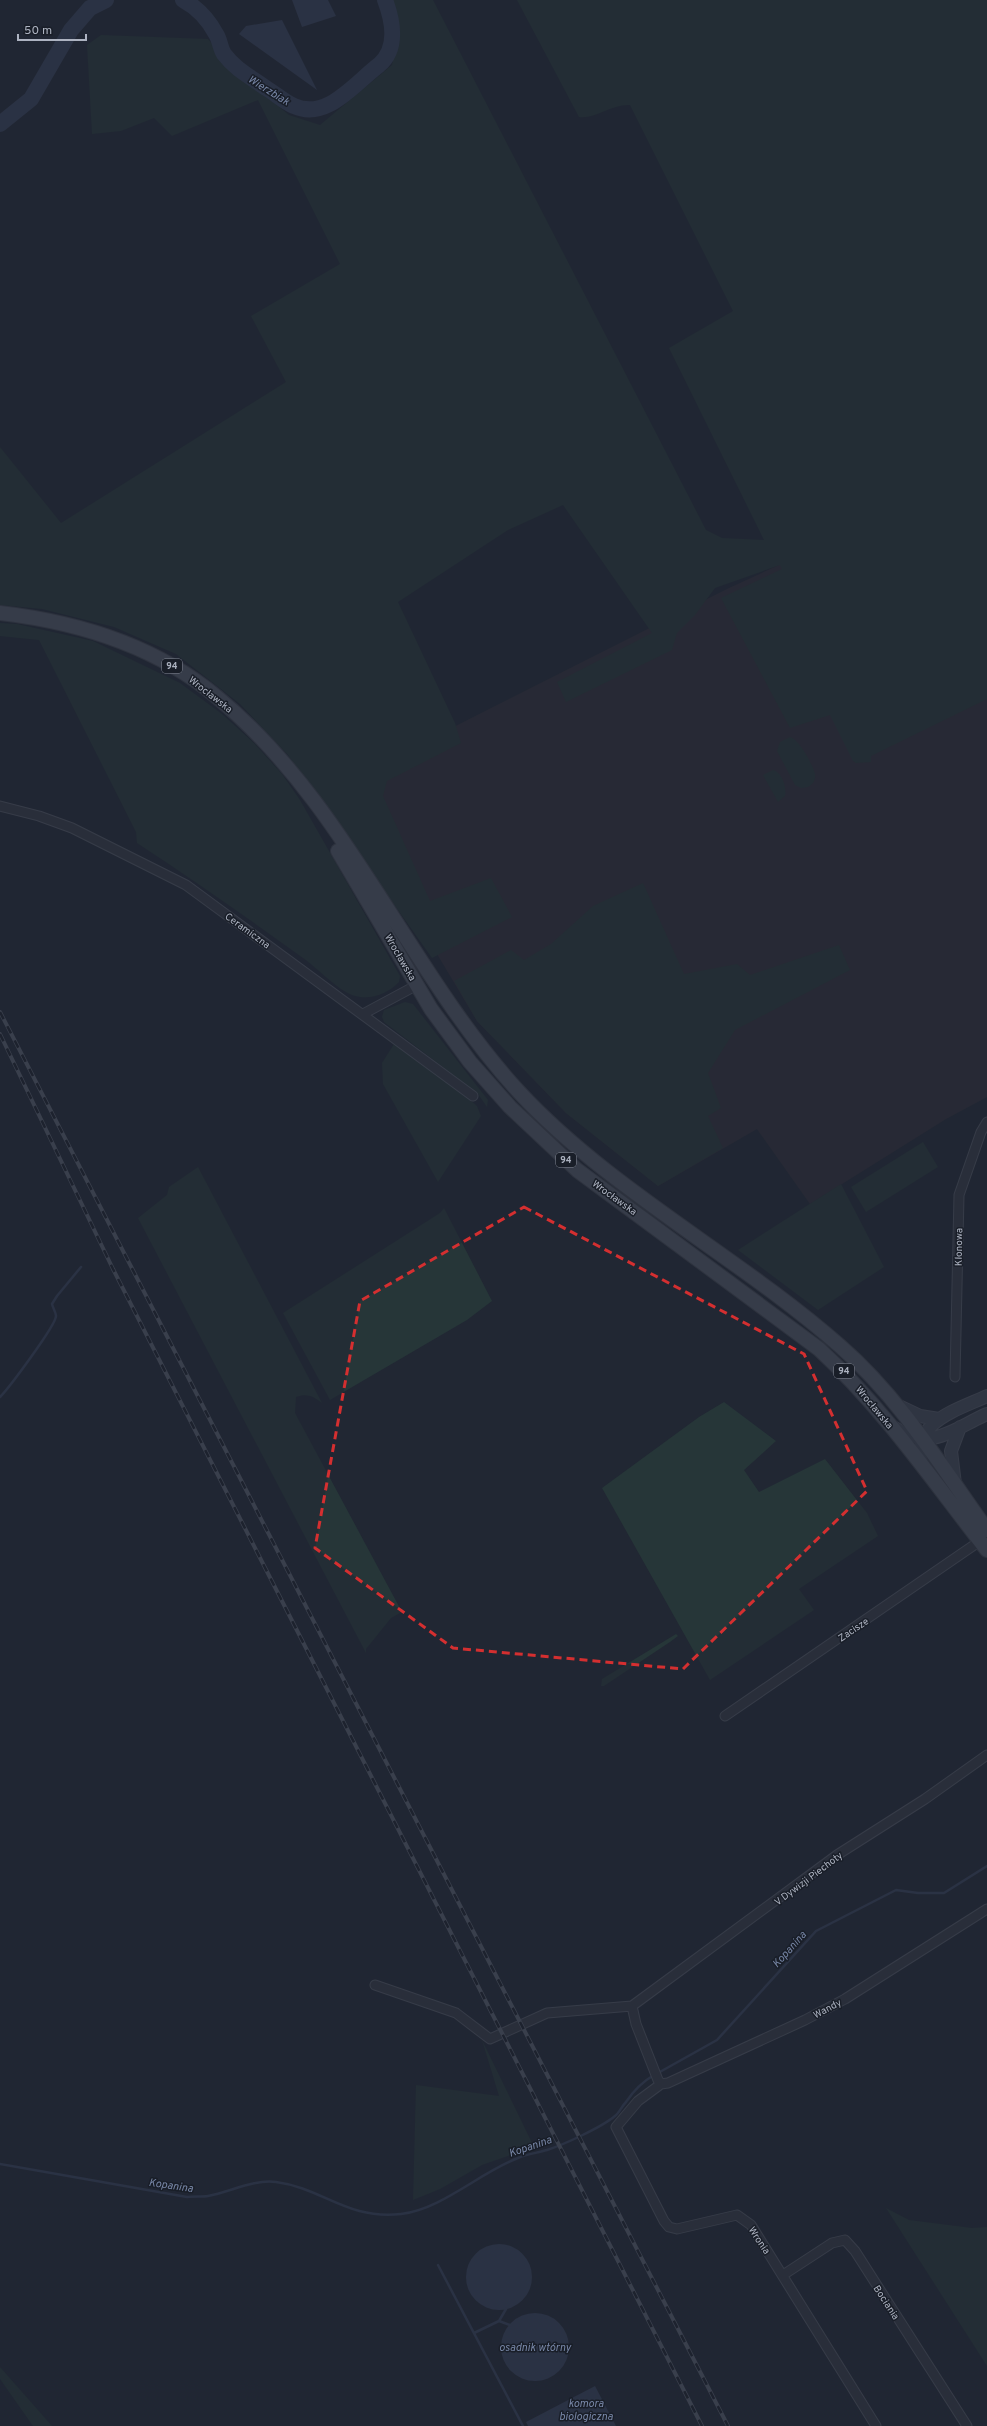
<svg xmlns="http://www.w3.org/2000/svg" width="987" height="2426" viewBox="0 0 987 2426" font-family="Overpass,sans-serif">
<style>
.medical{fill:#302e38}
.green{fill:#263638}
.water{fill:#364059}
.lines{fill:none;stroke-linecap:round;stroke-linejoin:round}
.stream{stroke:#364059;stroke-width:2.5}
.river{stroke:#364059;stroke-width:16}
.street-casing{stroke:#515662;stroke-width:11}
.secondary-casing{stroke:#515662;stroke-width:14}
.primary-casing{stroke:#3d424d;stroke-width:16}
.street{stroke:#343944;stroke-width:9}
.secondary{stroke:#424856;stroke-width:12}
.primary{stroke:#515764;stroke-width:14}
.rail-casing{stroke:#585e6c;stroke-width:4}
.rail{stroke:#191e28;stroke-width:2.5;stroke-dasharray:8;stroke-linecap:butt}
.marked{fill:none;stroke:#d42f30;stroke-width:3;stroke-dasharray:8 5;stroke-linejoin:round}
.labels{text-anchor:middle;stroke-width:3;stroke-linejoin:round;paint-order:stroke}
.shield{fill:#191e28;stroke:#818693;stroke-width:1}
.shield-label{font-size:9px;font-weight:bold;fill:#adb3c1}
.street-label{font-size:10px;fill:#adb3c1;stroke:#191e28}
.water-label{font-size:11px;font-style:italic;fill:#7887a7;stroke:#191e28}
</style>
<rect width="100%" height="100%" fill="#212733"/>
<path class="medical" d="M987,469v628l-41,22 -136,85 -53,-75 -99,57 -92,-73 -89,-92 -140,-235 390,-197z"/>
<path class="green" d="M391,0h42l273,530 16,8 42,2 -95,-192 64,-37 -103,-206c-19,-1 -33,14 -51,12l-62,-117h470v699l-116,57v6l-15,1 -3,-2 -23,-46 -40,13 -69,-130 61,-29 -2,-4 -65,23 -20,27 -18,18 -5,17 -106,52 -9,-20 95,-49 -89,-128 -55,25 -110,72 57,121 6,20 -74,38 -4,15 47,105 61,-23 21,39 -80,41 -144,-203 -48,-51 -64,-50 -62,-27 -72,-18 -42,-4v-158l61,76 225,-141 -35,-66 89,-52 -82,-164 -86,36 -18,-18 -33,13 -29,3 -5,-89 14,-10 107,4 26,31 55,45 31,10 72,-60c4,-20 9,-45 -1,-65z
M0,623l17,1 76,17 87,42 42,31 32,29 28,31 18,26 100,176 -1,6c-13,13 -30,19 -47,13 -14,-5 -36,-28 -49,-37 -54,-39 -109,-78 -166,-115l-1,-11 -97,-192 -39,-4z
M790,737c9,2 23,28 25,37 1,6 -2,10 -7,13l-7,1 -6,-3 -18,-34 3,-9z
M773,770c9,2 14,18 12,26l-7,6 -15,-27z
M643,883l41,91 53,-10 13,11 89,-30 11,25 -115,60 -27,43 13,35 -13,8 15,32 -65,38 -92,-73 -89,-92 -23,-40 57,-31 13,10 27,-16 42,-38z
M405,1002l8,2 75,96 -1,7 -9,-13 -94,-72 -2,-5 2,-7z
M394,1044h4l70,54 9,8 4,10 -43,66 -55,-98 -1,-21z
M923,1142l15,25 -72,45 -15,-25z
M198,1167l124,236c-9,-7 -15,-10 -26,-6l-1,16 107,199 -11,6 -25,31v4l-228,-435 29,-23 2,-8z
M841,1184l43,83 -66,43 -80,-60z
M444,1208l48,93 -25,19 -137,80 -47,-87 157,-100z
M724,1402l52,39 -32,29 15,22 66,-33 42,54 11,23 -79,53 15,21 -104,70 -108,-192 97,-71z
M676,1634l2,2 -8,6 -66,44h-3l1,-7z
M482,2040l52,107 -52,18 -42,24 -27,11 3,-115 83,11z
M886,2208l23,12 63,8 15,-1v139z
M0,2367l52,59h-19l-33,-47z"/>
<path class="water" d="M292,0h36l8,16 -34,11z
M282,20l35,70 -78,-56 7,-8z
M466 2277a33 33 0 1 1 66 0a33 33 0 1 1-66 0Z
M501 2347a34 34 0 1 1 68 0a34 34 0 1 1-68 0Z
M595,2386l21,40h-88l-2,-4z"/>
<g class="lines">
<path class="stream" d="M0,1397c9,-9 56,-72 56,-81 0,-3 -3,-8 -4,-12l5,-8 24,-29
M658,2073l59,-33 99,-109 80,-41 22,3h26l43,-27
M0,2164l187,33c7,-1 15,0 21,-1 22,-4 46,-17 68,-14 47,6 70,38 125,32 41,-5 78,-41 117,-56 9,-4 19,-5 29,-8 16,-5 55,-23 68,-34 4,-3 7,-10 11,-14 8,-12 16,-20 28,-27
M438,2265l85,161
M499,2321l7,-12
M474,2333l25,-12 11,4"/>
<path class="river" d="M183,0c15,8 25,19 33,34 4,6 4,14 8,20 12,16 27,23 42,34 10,6 18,14 28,18 33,15 61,-23 85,-41 19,-16 14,-44 6,-65
M0,124l31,-25 40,-69 19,-22 16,-8"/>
<g class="street-casing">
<path id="street" d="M0,806l39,10 33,12 114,57 287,211
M363,1014l54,-29
M955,1377l4,-182 22,-63 6,-10
M725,1716l255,-175
M987,1755l-62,44 -88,56 -205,151 4,18 22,56 3,4 7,-1 137,-63 40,-21 142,-90
M375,1985l81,28 34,26 57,-26 85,-7
M661,2084l-23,17 -22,26 48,94 5,6 8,2 60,-14 14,10 125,201
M783,2275l49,-32 13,-3 10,11 112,175"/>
</g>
<g class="secondary-casing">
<path id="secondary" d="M899,1406l21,10 19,3
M895,1428c36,24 58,1 92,-14
M922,1465c-12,-43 35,-55 65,-69
M955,1484l-4,-33 9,-24"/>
</g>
<g class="primary-casing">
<path id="primary" d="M0,613c77,9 156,33 217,84 130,107 190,273 302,395 92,99 220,165 321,254 59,51 102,121 147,184
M338,851l93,158 39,53 40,45 67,63 242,179c65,60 114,132 168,201"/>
</g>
<use href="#street" class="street"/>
<use href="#secondary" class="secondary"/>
<use href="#primary" class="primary"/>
<g class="rail-casing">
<path id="rail" d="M0,1012l728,1414
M0,1034l113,235 589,1157"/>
</g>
<use href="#rail" class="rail"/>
</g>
<path d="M0 0H987V2426H0ZM524,1207l280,147 63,137 -184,178 -230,-21 -138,-100 45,-247z" fill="#212733" fill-opacity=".55" fill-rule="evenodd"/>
<path class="marked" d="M524,1207l280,147 63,137 -184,178 -230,-21 -138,-100 45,-247z"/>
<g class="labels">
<g class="shield">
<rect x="162" y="659" width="20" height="14" rx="3"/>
<rect x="556" y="1153" width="20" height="14" rx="3"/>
<rect x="834" y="1364" width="20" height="14" rx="3"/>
</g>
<g class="shield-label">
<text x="172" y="669">94</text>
<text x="566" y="1163">94</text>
<text x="844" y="1374">94</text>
</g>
<g class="street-label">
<text transform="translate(211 694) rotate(38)" y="4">Wrocławska</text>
<text transform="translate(248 930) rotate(36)" y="4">Ceramiczna</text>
<text transform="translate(401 957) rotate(60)" y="4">Wrocławska</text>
<text transform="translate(615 1197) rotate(36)" y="4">Wrocławska</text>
<text transform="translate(958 1247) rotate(-89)" y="4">Klonowa</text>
<text transform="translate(875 1407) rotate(50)" y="4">Wrocławska</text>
<text transform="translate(853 1629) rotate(-34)" y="4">Zacisze</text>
<text transform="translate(808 1878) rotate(-37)" y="4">V Dywizji Piechoty</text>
<text transform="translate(827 2008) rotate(-28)" y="4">Wandy</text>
<text transform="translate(760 2240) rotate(56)" y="4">Wronia</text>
<text transform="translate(887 2302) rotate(57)" y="4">Bociania</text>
</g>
<g class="water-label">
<text transform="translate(269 90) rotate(32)" y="4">Wierzbiak</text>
<text transform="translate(789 1949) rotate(-48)" y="4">Kopanina</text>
<text transform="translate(530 2146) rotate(-19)" y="4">Kopanina</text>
<text transform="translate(171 2185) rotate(8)" y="4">Kopanina</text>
<text x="535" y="2351">osadnik wtórny</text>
<text x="586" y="2407">komora<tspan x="586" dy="13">biologiczna</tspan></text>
</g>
</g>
<path d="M18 34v6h68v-6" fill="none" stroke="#adb3c1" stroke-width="2"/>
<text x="24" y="34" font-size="12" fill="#adb3c1" stroke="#191e28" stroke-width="3" paint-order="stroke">50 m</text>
</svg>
